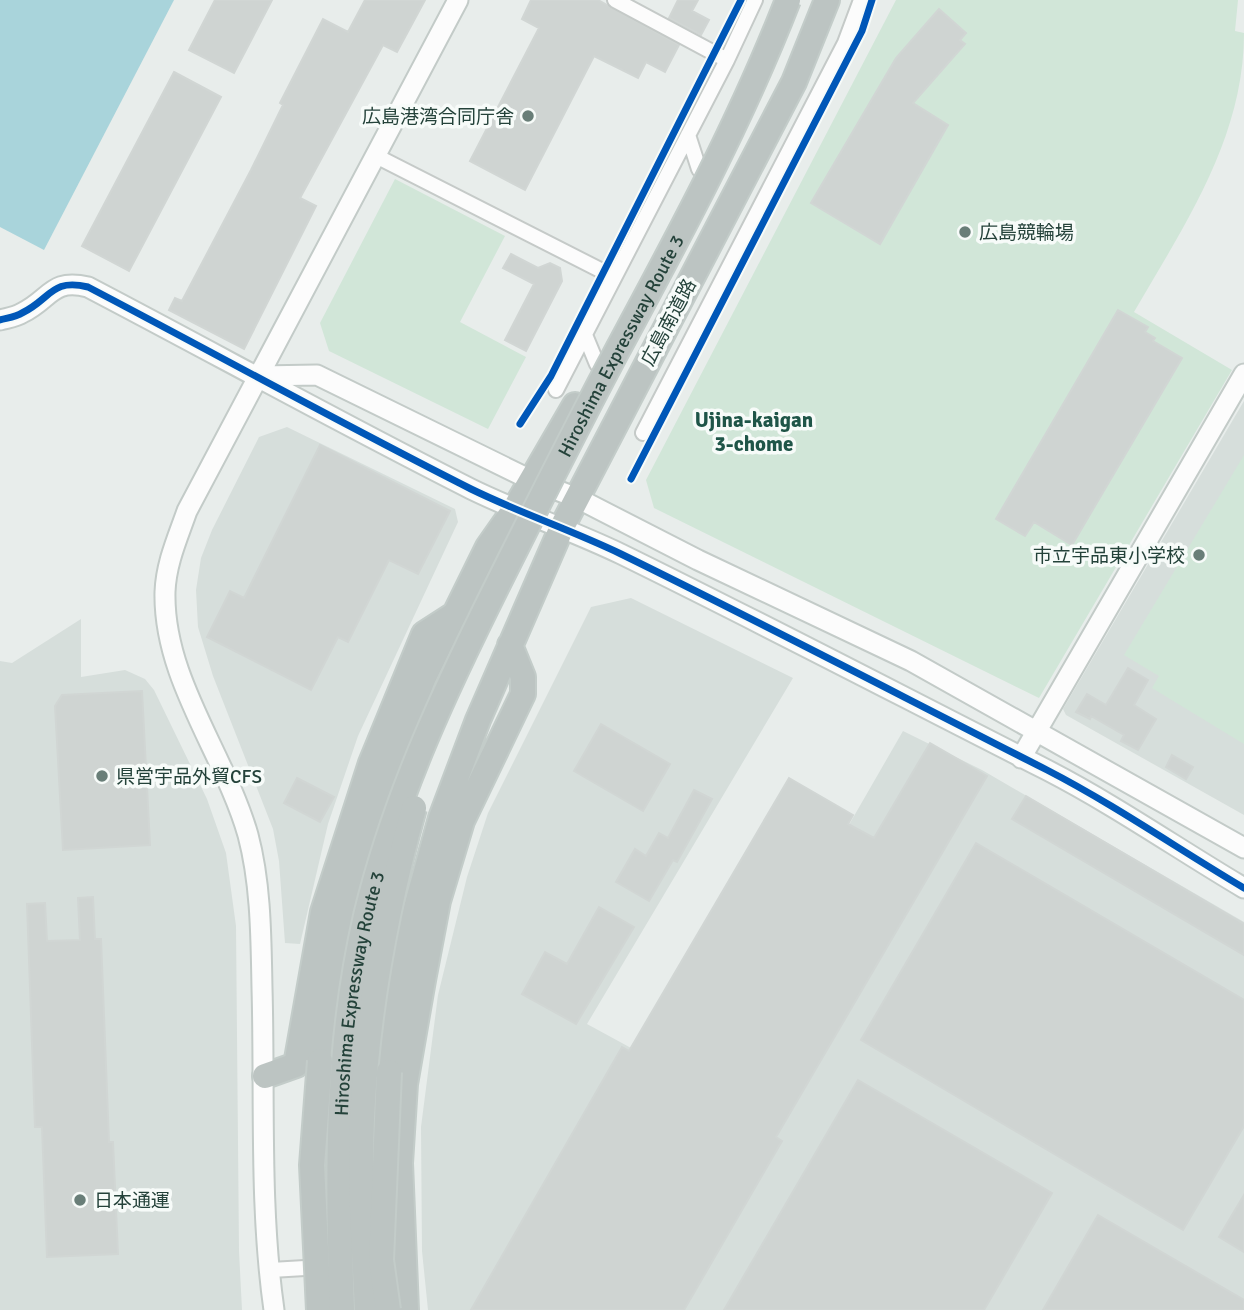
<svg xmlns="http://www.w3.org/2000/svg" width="1244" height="1310" viewBox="0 0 1244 1310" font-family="Signika,'Noto Sans JP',sans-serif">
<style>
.built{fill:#d6dedb}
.green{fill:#d1e6d8}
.water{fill:#a9d4db}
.building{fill:#cfd4d2;stroke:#d1d6d4;stroke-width:2}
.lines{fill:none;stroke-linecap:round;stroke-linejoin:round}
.street-casing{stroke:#c5cac8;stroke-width:18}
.secondary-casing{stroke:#c3cbc8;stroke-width:23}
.highway-casing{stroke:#c3ccc9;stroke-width:28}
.street{stroke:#fcfcfc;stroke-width:14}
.secondary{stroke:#fcfcfc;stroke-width:19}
.highway{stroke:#bcc4c2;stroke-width:24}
.highway-bridge-casing{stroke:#c3ccc9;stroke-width:28;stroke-linecap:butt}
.highway-bridge{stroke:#bcc4c2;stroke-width:24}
.cycleway-casing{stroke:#f7fbf9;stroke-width:11}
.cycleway{stroke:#0057b8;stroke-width:7}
.poi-dot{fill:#697e78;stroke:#f7fbf9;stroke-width:2.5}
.labels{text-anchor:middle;stroke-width:7;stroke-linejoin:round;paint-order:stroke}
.poi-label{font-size:19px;fill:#24423a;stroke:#f7fbf9;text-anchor:start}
.street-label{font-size:19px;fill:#24423a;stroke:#f7fbf9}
.neighbourhood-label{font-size:21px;font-weight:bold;fill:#1f5548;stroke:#f7fbf9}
</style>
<rect width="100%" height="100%" fill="#e8edeb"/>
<path class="built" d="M1244,401v414l-178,-100 -3,-6z
M287,427l168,82 3,13 -100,214 -30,88 -28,120 -15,-1 -6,-82 -6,-32 -60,-153 -15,-49 -2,-37 5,-32 11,-28 47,-93z
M631,598l162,80 -206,346 112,61 204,-354 79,39 262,152v388h-816l-6,-59 -1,-124 17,-132 29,-118 21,-64 103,-206z
M81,619v58l44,-7 20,9 9,11 53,109 19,54 10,73 3,325 3,59h-242v-649l12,2z"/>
<path class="green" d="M896,0h342l-3,31 9,2c0,105 -59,191 -110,279l98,58 -193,328 -385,-190 -8,-28z
M395,179l110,57 -45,86 66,35 -38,72 -159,-78 -9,-28z
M1244,455v289l-92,-56 7,-12 -35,-21z"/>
<path class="water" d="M0,0h174l-130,250 -44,-23z"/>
<path class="building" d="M215,0h57l-38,73 -45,-23z
M365,0h60l-28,52 -14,-7 -83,153 16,8 -72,143 -75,-39 6,-12 7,3 69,-131 32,-65 -3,-2 43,-84 25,13z
M531,0h67l81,45 -14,27 -19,-10 -8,16 -44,-22 -69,134 -55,-29 69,-133 -17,-9z
M678,0h20l-6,11 17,9 -8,15 -32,-17z
M939,9l27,24 -6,7 5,4 -52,59 35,22 -68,119 -69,-41 85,-145z
M174,72l47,25 -92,174 -47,-25z
M511,254l27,14 12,-5 10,5 2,13 -36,70 -21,-11 29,-56 -31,-16z
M1118,310l30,17 -3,5 10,6 -2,3 29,17 -110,187 -38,-23 -9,14 -29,-17z
M320,445l130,66 -32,63 -29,-14 -41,82 -10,-5 -27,53 -104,-53 23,-46 14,7z
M1128,668l20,12 -14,25 22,14 -18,31 -17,-9 3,-6 -33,-19 -1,3 -14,-7 11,-18 19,11z
M142,691l8,154 -87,5 -8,-144 7,-11z
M601,724l69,40 -27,47 -69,-40z
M930,743l57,33 -211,361 6,4 -98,169h-213l151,-263 7,4 160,-273 64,37 -5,9 26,14z
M1172,755l21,12 -7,12 -20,-12z
M297,778l37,19 -14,25 -36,-19z
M694,790l18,9 -35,63 -4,-2 -24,41 -33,-19 19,-33 11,7 13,-23 9,5z
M1026,796l218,128v31l-232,-136z
M976,843l268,157v126l-61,104 -322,-190z
M93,897l2,42h6l8,203h4l5,112 -71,3 -5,-130h-7l-8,-223 18,-1 2,38 33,-1 -2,-42z
M599,907l35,20 -58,97 -54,-30 23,-42 22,12z
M858,1080l194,113 -68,117h-260z
M1244,1195v57l-25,-15z
M1098,1215l146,85v10h-201z"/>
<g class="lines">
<g class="street-casing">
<path id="street" d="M615,0l112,60
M688,135l11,34
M376,156l238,121
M585,335l12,29
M556,390l171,-330 28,-60
M643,433l202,-390 16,-43
M271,1270l51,-3"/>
</g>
<g class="secondary-casing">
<path id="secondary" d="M0,320c7,-2 16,-3 22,-7 29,-14 29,-35 66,-26 128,67 254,137 383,202 49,24 100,41 150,65 143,70 284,144 426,216 68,35 131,79 197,118
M260,376l57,-1 214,105 46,18 121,62 213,101 333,187
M1021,758l223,-384
M274,1310c-15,-105 -9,-216 -12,-322 -1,-51 -1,-104 -14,-153 -23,-81 -85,-156 -83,-243 1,-29 13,-55 22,-81l271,-511"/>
</g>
<g class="highway-casing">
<path id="highway" d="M320,1061l28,-178 75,-204 65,-132 26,-37 61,-105
M389,1072l18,-132 34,-122 37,-98 84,-193 232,-445 33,-82
M265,1076l31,-11 27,-153 48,-149 53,-129 31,-20
M406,1310l-6,-147 5,-79 18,-104 15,-79 24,-80 61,-127v-17l-13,-32"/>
</g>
<use href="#street" class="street"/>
<use href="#secondary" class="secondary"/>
<use href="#highway" class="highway"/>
<g class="highway-bridge-casing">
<g id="highway-bridge">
<path d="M319,1310l-7,-145 8,-104"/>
<path id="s1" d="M342,1310c-5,-132 -6,-264 24,-394 29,-121 81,-230 136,-340 38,-76 76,-152 116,-227 62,-115 123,-228 170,-349"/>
<path d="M367,1310c-3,-64 -8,-128 -5,-192 5,-105 24,-209 52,-310"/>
<path d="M388,1310l-7,-50 8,-188"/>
</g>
</g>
<use href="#highway-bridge" class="highway-bridge"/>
<g class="cycleway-casing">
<path id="cycleway" d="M0,320c7,-2 16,-3 22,-7 29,-14 29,-35 66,-26 128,67 254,137 383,202 49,24 100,41 150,65 143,70 284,144 426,216 68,35 131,79 197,118
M520,424l31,-48 190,-376
M631,479l231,-448 10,-31"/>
</g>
<use href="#cycleway" class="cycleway"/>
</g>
<g class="poi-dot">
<circle cx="528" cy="116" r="7"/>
<circle cx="965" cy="232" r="7"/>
<circle cx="1199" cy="555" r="7"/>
<circle cx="102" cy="776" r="7"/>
<circle cx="80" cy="1200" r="7"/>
</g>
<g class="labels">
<g class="poi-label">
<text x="514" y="123" text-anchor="end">広島港湾合同庁舎</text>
<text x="979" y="239">広島競輪場</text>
<text x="1185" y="562" text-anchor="end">市立宇品東小学校</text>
<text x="116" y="783">県営宇品外貿CFS</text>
<text x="94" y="1207">日本通運</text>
</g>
<g class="street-label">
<text transform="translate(668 322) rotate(-62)" y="7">広島南道路</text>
<text dy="7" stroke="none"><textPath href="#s1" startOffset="1022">Hiroshima Expressway Route 3</textPath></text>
<text dy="7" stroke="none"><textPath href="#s1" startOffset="318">Hiroshima Expressway Route 3</textPath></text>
</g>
<g class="neighbourhood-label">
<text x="754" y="427">Ujina-kaigan<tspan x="754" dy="24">3-chome</tspan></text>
</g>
</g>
</svg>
